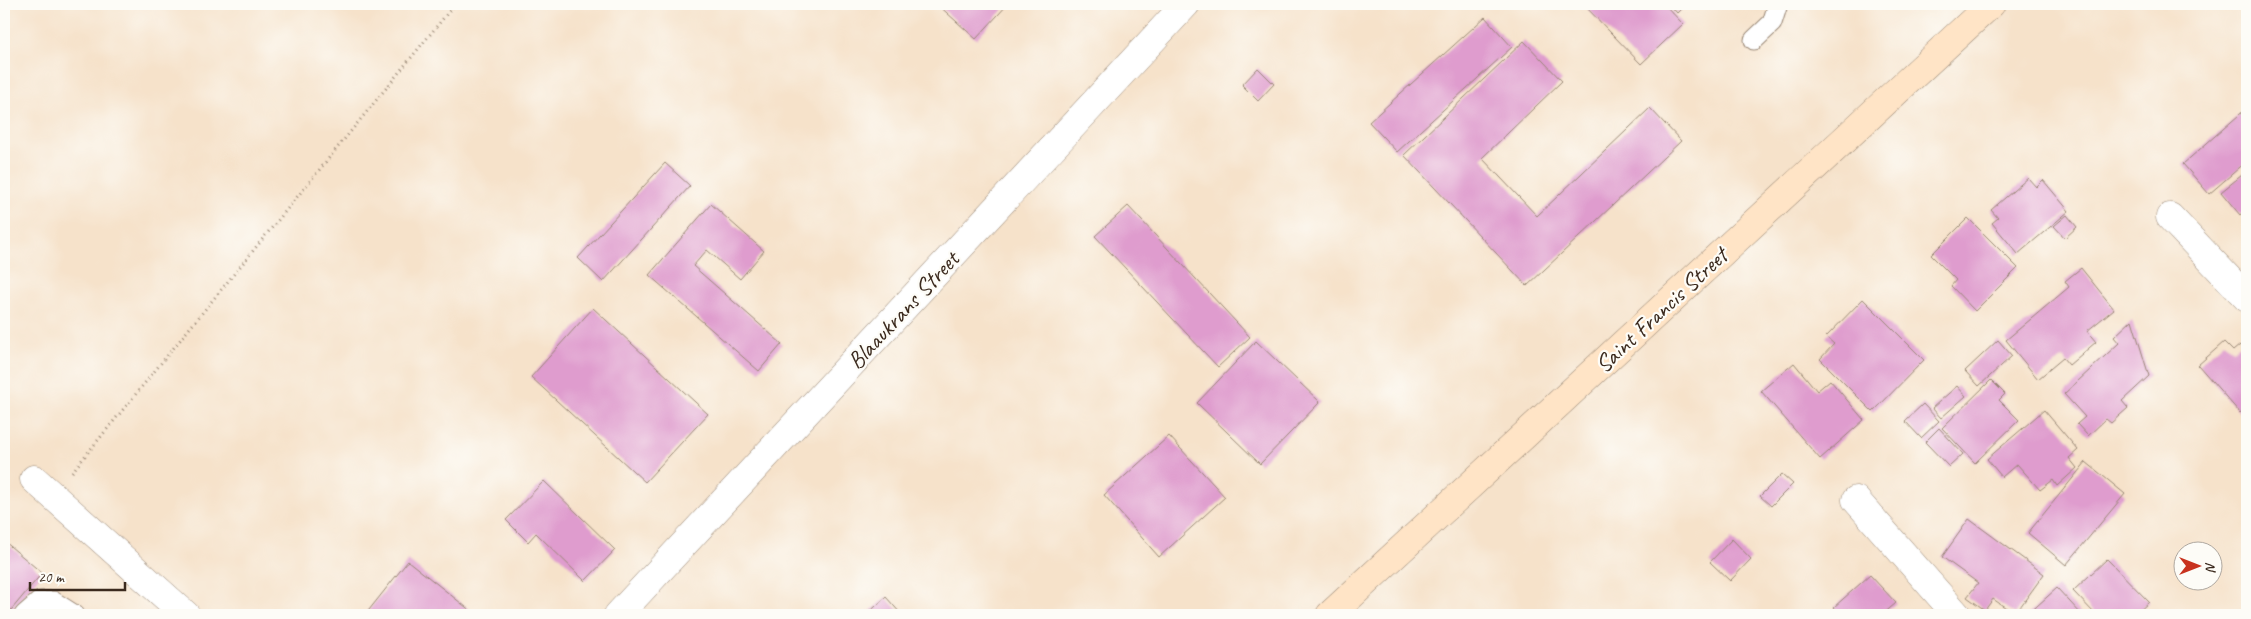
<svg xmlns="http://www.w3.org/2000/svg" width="2251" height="619" viewBox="0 0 2251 619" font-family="Caveat,sans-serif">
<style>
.building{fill:#df9cce}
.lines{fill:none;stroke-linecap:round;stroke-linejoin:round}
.lane-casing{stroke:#988674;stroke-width:21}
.street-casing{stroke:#988674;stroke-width:29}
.secondary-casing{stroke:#988674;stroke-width:29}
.path{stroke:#988674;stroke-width:3;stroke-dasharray:1 4;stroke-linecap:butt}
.lane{stroke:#fff;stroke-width:19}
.street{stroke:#fff;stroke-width:28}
.secondary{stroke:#ffe4c6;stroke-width:28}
.labels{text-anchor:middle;stroke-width:4.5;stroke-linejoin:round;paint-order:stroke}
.street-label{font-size:24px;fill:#3b2a1e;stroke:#fdfcf7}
</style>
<rect width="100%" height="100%" fill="#fdfcf7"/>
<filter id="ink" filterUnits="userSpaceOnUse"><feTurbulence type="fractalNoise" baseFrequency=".02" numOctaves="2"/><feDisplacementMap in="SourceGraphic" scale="10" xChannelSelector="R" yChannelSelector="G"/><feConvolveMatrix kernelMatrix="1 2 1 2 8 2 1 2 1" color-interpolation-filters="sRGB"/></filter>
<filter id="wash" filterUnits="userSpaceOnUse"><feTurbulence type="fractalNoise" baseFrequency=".0096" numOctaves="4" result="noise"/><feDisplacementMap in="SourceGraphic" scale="20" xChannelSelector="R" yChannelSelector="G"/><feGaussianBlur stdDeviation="1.12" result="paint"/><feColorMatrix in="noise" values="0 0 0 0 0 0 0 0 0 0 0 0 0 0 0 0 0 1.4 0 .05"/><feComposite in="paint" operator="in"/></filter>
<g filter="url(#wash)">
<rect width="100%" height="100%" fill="#f6e2ca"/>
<g id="blocks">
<path class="building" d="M937,4h71l-32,35z
M1583,4h81l19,20 -42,40z
M1669,4h17l-9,9z
M1485,17l27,30 -115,105 -28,-30z
M1524,41l38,40 -80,77 55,58 113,-108 31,33 -154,145 -123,-131z
M1258,68l16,16 -16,17 -16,-16z
M2247,108v53l-38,33 -26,-30z
M665,163l25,23 -87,96 -25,-24z
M2247,171v38l-7,6 -19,-23z
M2028,178l8,9 7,-7 26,31 -51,43 -26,-31 6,-5 -7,-8z
M711,204l53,47 -24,28 -33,-29 -14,16 89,78 -23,27 -110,-96z
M1128,206l122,131 -32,30 -123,-131z
M2067,215l10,12 -12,11 -11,-12z
M1968,218l50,50 -43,43 -24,-25 5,-6 -25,-25z
M2081,268l33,41 -27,22 9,11 -27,23 -6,-7 -25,21 -32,-39 63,-53 -4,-6z
M1863,299l61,61 -51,52 -53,-53 14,-15 -8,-7z
M593,308l115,106 -63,68 -114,-105z
M2132,320l17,56 -27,25 6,7 -17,15 -5,-4 -18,17 -11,-12 8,-7 -21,-23 55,-51 -5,-6z
M1998,340l14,16 -33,30 -14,-15z
M1256,341l64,61 -60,62 -63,-61z
M2224,342l9,9 7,-6 7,8v53l-7,7 -42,-48z
M1794,363l23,28 13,-11 34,40 -44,39 -59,-68z
M1991,380l14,14 -6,6 20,20 -44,43 -33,-35z
M1957,386l9,10 -25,22 -9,-10z
M1923,404l16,17 -18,17 -16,-17z
M2044,410l34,40 -9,8 8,10 -20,18 -4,-6 -13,10 -23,-26 -15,13 -15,-18z
M1939,428l24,26 -14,13 -24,-25z
M1169,436l56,61 -66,60 -55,-62z
M2086,462l39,32 -59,71 -38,-32z
M1782,474l11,10 -22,22 -11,-10z
M544,481l71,69 -30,31 -49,-48 -8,9 -22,-22z
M1969,519l75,55 -29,40 -22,-15 -8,11 -18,-13 11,-14 -36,-26z
M1732,539l19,20 -21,22 -20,-19z
M4,541l38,32 -35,42h-3z
M2107,559l42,43 -14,13h-39l-23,-24z
M408,561l68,54h-111z
M1870,575l26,28 -14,12h-41l-7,-8z
M2057,588l25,27h-55z
M886,597l16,18h-36z"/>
</g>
</g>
<g filter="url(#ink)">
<use href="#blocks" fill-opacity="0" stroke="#988674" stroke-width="1"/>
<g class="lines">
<g class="lane-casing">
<path id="lane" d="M1754,40l18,-17 6,-19
M24,615l16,-14h13l22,14"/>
</g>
<g class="street-casing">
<path id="street" d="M2170,217l77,81
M34,479l152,136
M1856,500l101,115
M618,615l568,-611"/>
</g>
<g class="secondary-casing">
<path id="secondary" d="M1330,615l661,-611"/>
</g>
<path class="path" d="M72,472l383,-468"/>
<use href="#lane" class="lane"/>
<use href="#street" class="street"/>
<use href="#secondary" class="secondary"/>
</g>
</g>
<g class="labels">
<g class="street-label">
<text transform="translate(903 310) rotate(-47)" y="8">Blaaukrans Street</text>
<text transform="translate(1661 310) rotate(-43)" y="8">Saint Francis Street</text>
</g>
</g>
<rect width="2251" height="619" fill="none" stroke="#fdfcf7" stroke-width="20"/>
<g transform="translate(2198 566) rotate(90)"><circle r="24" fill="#fdfcf7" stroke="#afa8a0"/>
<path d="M0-4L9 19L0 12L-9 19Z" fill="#c8321e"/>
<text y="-8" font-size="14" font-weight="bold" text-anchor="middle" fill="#3b2a1e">N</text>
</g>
<path d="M30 582v8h95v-8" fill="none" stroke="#3b2a1e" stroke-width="2.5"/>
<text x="38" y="582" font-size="15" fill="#3b2a1e" stroke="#fdfcf7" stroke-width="4" paint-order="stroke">20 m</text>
</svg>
